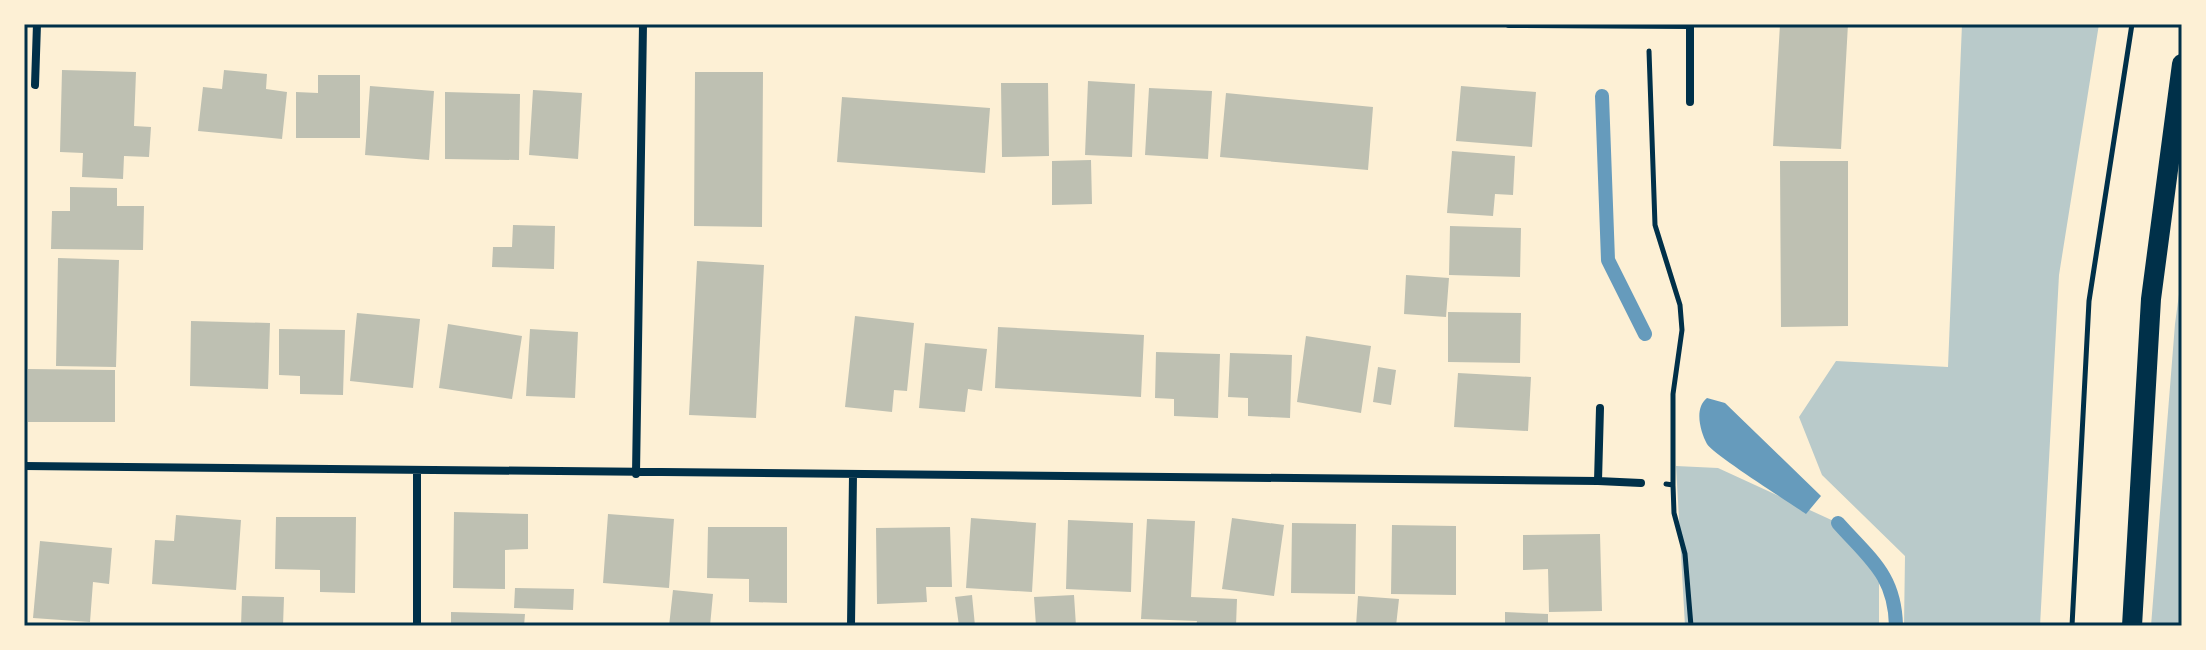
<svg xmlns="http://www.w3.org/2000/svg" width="2206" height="650" viewBox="0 0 2206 650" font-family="'Archivo Narrow',sans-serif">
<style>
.green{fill:#b9caca}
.water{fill:#669bbc}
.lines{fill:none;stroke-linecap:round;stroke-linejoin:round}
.stream{stroke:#669bbc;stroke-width:14}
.building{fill:#bec0b2}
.path{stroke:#003049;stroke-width:5}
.minor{stroke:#003049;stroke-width:8}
.primary{stroke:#003049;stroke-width:20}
.neatline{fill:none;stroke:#003049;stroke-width:3}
</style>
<rect width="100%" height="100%" fill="#fdf0d5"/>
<path class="green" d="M1962,24h137l-40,251 -19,351h-136l1,-70 -83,-81 -23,-58 37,-56 112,6z
M2182,272v354h-31l24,-302z
M1676,466l42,2 120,55 41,57v46h-194z"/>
<path class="water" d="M1707,398l18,5 96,93 -15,18c-16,-11 -92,-59 -99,-70 -7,-13 -13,-36 0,-46z"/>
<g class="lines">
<path class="stream" d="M1602,96l6,164 37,74
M1838,523c32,36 57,52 58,103"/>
</g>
<path class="building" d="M1780,24h68l-7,125 -68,-3z
M62,70l74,2 -2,54 17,1 -2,30 -25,-1 -1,23 -41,-2 1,-24 -23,-1z
M224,70l43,4 -1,15 21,3 -5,47 -84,-8 5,-44 19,2z
M695,72h68l-1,155 -68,-1z
M318,75h42v63h-64v-46l22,1z
M1088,81l47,3 -3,73 -47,-2z
M1001,83h47l1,73 -47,1z
M370,86l64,5 -5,69 -64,-5z
M1461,86l75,6 -4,55 -76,-6z
M1149,88l63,3 -4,68 -63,-4z
M533,90l49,3 -4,66 -49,-4z
M445,92l75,2 -1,66 -74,-1z
M1226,93l147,14 -5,63 -148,-13z
M842,97l148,11 -5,65 -148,-11z
M1452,151l63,5 -2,39 -18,-1 -2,22 -46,-3z
M1091,160l1,44 -40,1v-44z
M1780,161h68v165l-67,1z
M70,187l47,1v18h27l-1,44 -92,-1 1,-38h18z
M513,225l42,1 -1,43 -62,-2 1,-20h19z
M1450,226l71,2 -1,49 -71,-2z
M58,258l61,2 -3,107 -60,-1z
M697,261l67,4 -8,153 -67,-3z
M1406,275l43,3 -3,39 -42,-3z
M1448,312l73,1 -1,50 -72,-1z
M357,313l63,6 -7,69 -63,-7z
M855,316l59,7 -7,68 -13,-1 -2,22 -47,-5z
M191,321l79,2 -2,66 -78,-3z
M448,324l74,12 -10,63 -73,-11z
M998,327l146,8 -3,62 -146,-9z
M279,329l66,1 -2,65 -43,-1v-18l-21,-1z
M530,329l48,3 -3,66 -49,-2z
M1306,336l65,10 -10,67 -64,-11z
M925,343l62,6 -5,42 -14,-2 -3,23 -46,-4z
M1156,352l64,2 -2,64 -44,-2v-17l-19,-1z
M1230,353l62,2 -2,63 -42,-2v-18l-20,-1z
M1378,367l18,3 -5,35 -18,-3z
M28,369l87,1v52h-87z
M1458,373l73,4 -3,54 -74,-4z
M454,512l74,2v35l-23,1v39l-52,-1z
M608,514l66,5 -5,69 -66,-5z
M176,515l65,5 -5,70 -84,-6 3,-44 19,1z
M276,517h80l-1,76 -35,-1v-22l-45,-1z
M971,518l65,5 -4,69 -66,-4z
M1232,518l52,7 -10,71 -52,-7z
M1147,519l48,2 -4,76 46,2 -1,27h-40l1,-5 -56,-2z
M1068,520l65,3 -2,69 -65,-3z
M1292,523l64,1 -1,70 -64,-1z
M1392,525l64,1v69l-65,-1z
M708,527h79v76l-38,-1v-23l-42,-1z
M950,527l2,60h-26l1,15 -50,2 -1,-76z
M1600,534l2,77 -53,1 -1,-43 -25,1v-35z
M40,541l72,7 -3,36 -16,-2 -3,40 -57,-4z
M515,588l59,1 -1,21 -59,-2z
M673,590l40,4 -3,32h-41z
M972,595l3,31h-16l-4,-29z
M1074,595l2,31h-40l-2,-29z
M242,596l42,1 -1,29h-42z
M1358,596l41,3 -3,27h-40z
M451,612l74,2 -1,12h-73z
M1505,612l43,2v12h-43z"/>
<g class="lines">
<path class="path" d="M1649,51l6,174 25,80 2,25 -9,64v91l-7,-1
M1673,485l1,28 11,41 6,72
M2072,626l17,-325 43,-277"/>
<path class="minor" d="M1509,24l181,1
M1690,24v78
M35,85l2,-61
M1600,408l-2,73 43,2
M24,466l1574,15
M636,474l7,-450
M417,626v-156
M851,626l2,-151"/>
<path class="primary" d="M2132,626l19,-327 31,-235"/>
</g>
<rect width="2206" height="650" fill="none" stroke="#fdf0d5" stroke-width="52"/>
<rect x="26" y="26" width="2154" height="598" class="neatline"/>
</svg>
